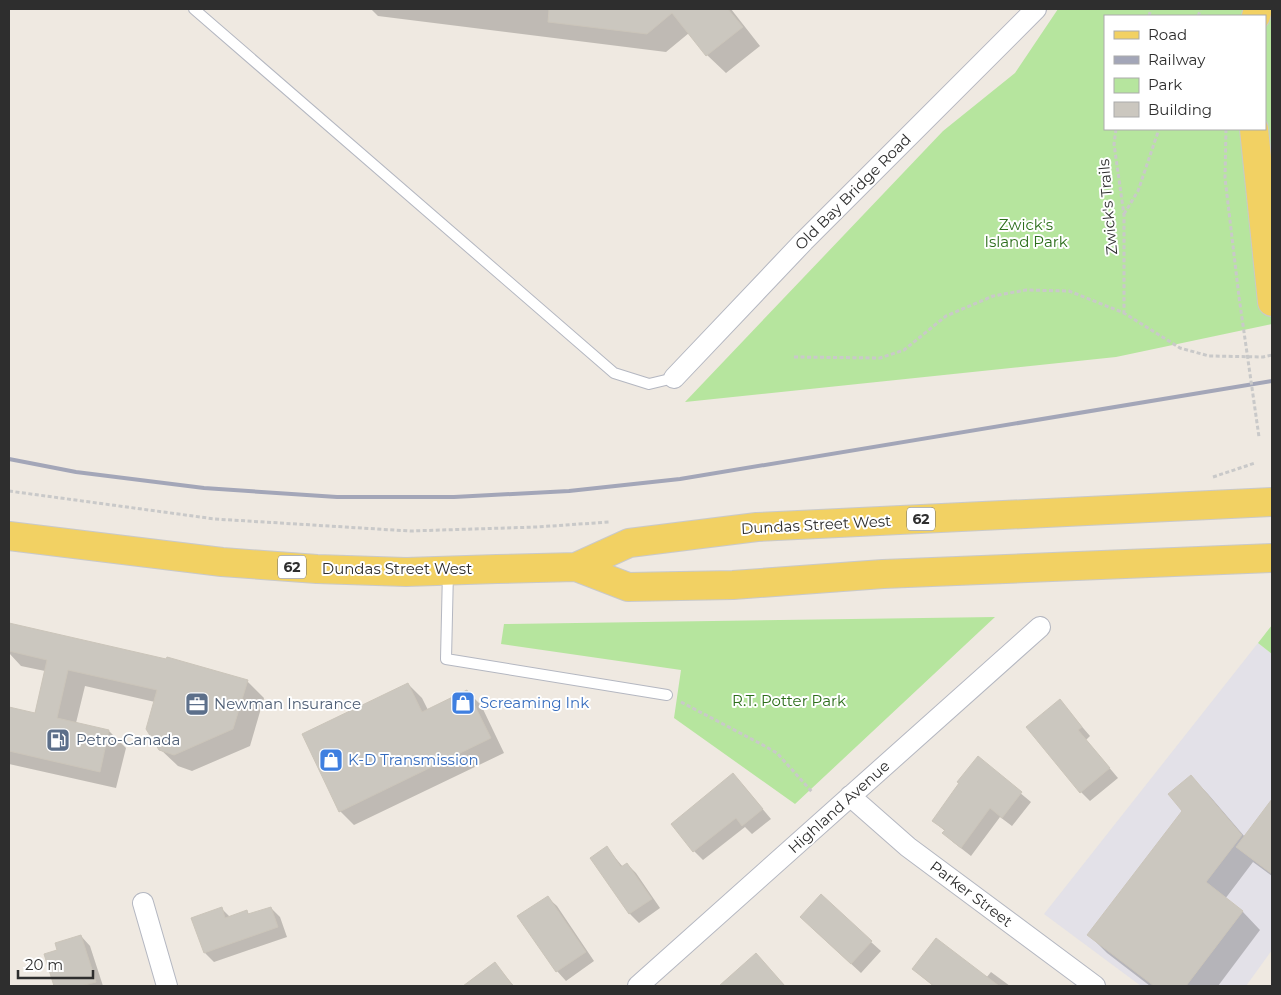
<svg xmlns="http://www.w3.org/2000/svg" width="1281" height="995" viewBox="0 0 1281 995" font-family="Montserrat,sans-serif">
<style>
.industrial{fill:#e3e1e8}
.park{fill:#b6e59e;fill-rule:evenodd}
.shadow{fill:#0003}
.building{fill:#cbc7bf;stroke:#cbc5ba}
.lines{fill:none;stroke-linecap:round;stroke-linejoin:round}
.lane-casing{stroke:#b4b7c1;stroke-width:12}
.street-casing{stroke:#b4b7c1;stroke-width:22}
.primary-casing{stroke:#c9c9c9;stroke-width:30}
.path{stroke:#c9c9c9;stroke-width:3;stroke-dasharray:4 2.5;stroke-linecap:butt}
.lane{stroke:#fff;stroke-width:10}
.street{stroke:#fff;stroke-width:20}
.primary{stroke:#f2d163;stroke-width:28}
.rail{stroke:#a3a6b8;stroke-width:4}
.path-bridge{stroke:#c9c9c9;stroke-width:3;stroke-dasharray:4 2.5;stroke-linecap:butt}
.labels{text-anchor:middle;stroke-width:4;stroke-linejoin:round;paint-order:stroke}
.shield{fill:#fff;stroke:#6d6d6d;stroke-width:1}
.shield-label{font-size:14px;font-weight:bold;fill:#2e2e2e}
.street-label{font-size:15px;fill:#2e2e2e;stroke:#fff}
.park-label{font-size:15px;fill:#2c6e1b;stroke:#fff}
.shop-label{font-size:15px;fill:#366cbe;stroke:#fff;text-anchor:start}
.service-label{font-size:15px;fill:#4e5e75;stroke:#fff;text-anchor:start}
</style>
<rect width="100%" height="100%" fill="#efe9e1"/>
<path class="industrial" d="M1258,643l14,11v296l-26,36h-105l-97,-72z"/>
<path class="park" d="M1058,9h214v315l-156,33 -431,45 258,-271 72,-58zM1105,16h160v113h-160z
M995,617l-200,187 -121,-86 7,-48 -180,-26 3,-20z
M1272,625v29l-14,-11z"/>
<path class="shadow" d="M371,9h360l29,37 -34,27 -19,-18 -18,-22 -23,19 -288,-36z
M10,624l237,57 17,17 -14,48 -58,25 -14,-5 -18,-17 -5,-47 -70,-16 -9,37 33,8 17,17 -10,40 -107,-24v-56l26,6 10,-43 -24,-5 -12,-13z
M408,684l14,14 6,12 39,-19 14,14 23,48 -150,72 -14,-14z
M1060,701l30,35 -4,4 32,38 -28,23 -9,-9z
M978,758l53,44 -19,24 -12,-9 -29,39 -18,-14 -9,-9 1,-2 -12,-10z
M1191,777l17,17 37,43 27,-36v75l-19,-14 -28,37 18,13 17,18 -42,56h-68l-43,-33 -18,-18 94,-124z
M742,784l29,35 -19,15 -7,-7 -42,33 -9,-9z
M607,848l16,19 4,-3 9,9 24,35 -21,15 -9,-9 -38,-56z
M547,897l10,9 37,55 -28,20 -9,-10z
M271,908l9,9 7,20 -73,25 -9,-9 17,-44 8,8 17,-5 3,3z
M811,927l60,15 10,9 -20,22z
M81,936l9,10 13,40h-47l-10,-31 13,-5z
M756,955l29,31h-64z
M495,964l19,22h-49z
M913,969l73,9 5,-6 19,14h-77z"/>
<path class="building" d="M549,9h179l15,18 -37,29 -34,-43 -25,21 -99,-12z
M9,623l157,36 1,-2 81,23 -15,49 -59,26 -15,-5 -13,-21 11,-39 -89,-20 -11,48 52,12 -9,42 -91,-21v-44l26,6 12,-53 -38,-9z
M408,683l14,29 45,-22 24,48 -152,74 -37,-78z
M1060,699l22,28 -4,3 32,38 -30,25 -54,-66z
M978,756l44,36 -20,26 -12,-10 -29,40 -19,-15 3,-3 -13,-9 27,-38 -2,-1z
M733,773l30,36 -21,17 -6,-8 -43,34 -22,-28z
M1191,775l51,60 -36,47 37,29 -57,75h-32l-67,-51 95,-124 -14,-17z
M1272,799v75l-36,-27z
M607,846l14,21 6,-4 25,36 -23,15 -39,-56z
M821,894l51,47 -21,23 -51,-47z
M548,896l38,56 -30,20 -39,-56z
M222,907l3,11 22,-8 1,4 23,-7 7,20 -74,26 -13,-35z
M81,935l15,47 -15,4h-27l-10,-32 13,-4 -2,-7z
M936,938l63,48h-65l-22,-17z
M756,953l29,33h-66z
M495,962l18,24h-50z"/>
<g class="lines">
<g class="lane-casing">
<path id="lane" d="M194,9l420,364 35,11 25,-6
M448,571l-2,88 221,36"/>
</g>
<g class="street-casing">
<path id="street" d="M674,378l130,-137 232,-232
M850,796l58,51 187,139
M143,903l24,83
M638,986l402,-359"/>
</g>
<g class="primary-casing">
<path id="primary" d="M1256,16l2,-7
M1254,129l18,173
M9,536l213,26 95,7 89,3 91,-3 79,-2 53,-24 128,-16 515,-25
M576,567l52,20 105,-2 150,-11 389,-16"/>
</g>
<path class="path" d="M1149,16l2,-7
M1198,16l3,-7
M1116,129l-2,15 10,71v98
M1226,129l-1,49 14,119
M1124,214l14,-23 21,-62
M794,357l86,1 24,-8 42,-34 47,-20 33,-6 43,1 55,22 56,35 29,8 54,1 9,-2
M1213,477l42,-14
M9,491l206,28 195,12 127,-4 72,-5
M681,702l80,42 16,9 36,40"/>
<use href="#lane" class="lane"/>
<use href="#street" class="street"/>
<use href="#primary" class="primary"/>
<path class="rail" d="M9,459l67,13 128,16 133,9h117l115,-6 111,-12 592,-98"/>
<path class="path-bridge" d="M1239,297l20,140"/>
</g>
<defs>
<g id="shop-square" transform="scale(1.25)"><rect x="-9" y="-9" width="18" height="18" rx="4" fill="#3f7fe0" stroke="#fff"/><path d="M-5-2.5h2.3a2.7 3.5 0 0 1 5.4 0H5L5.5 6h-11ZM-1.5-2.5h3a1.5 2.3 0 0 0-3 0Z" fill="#fff"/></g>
<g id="office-square" transform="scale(1.25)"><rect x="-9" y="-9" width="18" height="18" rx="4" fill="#5c6f8a" stroke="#fff"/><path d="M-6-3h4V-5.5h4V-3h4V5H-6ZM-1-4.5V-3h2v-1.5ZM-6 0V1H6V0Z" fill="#fff"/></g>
<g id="fuel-square" transform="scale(1.25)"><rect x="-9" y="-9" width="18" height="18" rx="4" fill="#5c6f8a" stroke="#fff"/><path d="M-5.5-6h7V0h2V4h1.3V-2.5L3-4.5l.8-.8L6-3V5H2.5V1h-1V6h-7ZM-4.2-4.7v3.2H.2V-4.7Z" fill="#fff"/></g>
</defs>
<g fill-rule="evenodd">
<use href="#shop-square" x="463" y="703"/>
<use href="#office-square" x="197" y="704"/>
<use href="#fuel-square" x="58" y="740"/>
<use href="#shop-square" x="331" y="760"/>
</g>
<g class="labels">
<g class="shield">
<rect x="907" y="507.5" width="28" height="23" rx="4"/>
<rect x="278" y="555.5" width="28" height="23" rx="4"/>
</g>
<g class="shield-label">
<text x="921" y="524">62</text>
<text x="292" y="572">62</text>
</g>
<g class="street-label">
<text transform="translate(853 192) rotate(-45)" y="5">Old Bay Bridge Road</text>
<text transform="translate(1108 207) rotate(-95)" y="5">Zwick's Trails</text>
<text transform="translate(816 525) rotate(-3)" y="5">Dundas Street West</text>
<text x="397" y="574">Dundas Street West</text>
<text transform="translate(839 807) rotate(-42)" y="5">Highland Avenue</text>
<text transform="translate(971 894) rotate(37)" y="5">Parker Street</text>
</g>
<g class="park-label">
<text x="1026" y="230">Zwick's<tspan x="1026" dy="17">Island Park</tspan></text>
<text x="789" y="706">R.T. Potter Park</text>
</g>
<g class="shop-label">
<text x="480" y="708">Screaming Ink</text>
<text x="348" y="765">K-D Transmission</text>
</g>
<g class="service-label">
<text x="214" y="709">Newman Insurance</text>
<text x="76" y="745">Petro-Canada</text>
</g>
</g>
<rect width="1281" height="995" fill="none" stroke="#2e2e2e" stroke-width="20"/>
<rect x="1104" y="15" width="162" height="115" fill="#ffffff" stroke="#ababab"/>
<rect x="1114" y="31" width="25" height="8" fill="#f2d163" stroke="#ababab"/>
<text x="1148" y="40" font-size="15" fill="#2e2e2e">Road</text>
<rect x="1114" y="56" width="25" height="8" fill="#a3a6b8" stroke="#ababab"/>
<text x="1148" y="65" font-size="15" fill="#2e2e2e">Railway</text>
<rect x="1114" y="78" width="25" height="15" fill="#b6e59e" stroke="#ababab"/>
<text x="1148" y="90" font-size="15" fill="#2e2e2e">Park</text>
<rect x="1114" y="102" width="25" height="15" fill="#cbc7bf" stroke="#ababab"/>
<text x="1148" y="115" font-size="15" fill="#2e2e2e">Building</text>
<path d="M18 970v8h75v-8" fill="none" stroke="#2e2e2e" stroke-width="2.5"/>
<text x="25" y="970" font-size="15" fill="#2e2e2e" stroke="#ffffff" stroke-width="4" paint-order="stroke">20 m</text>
</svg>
